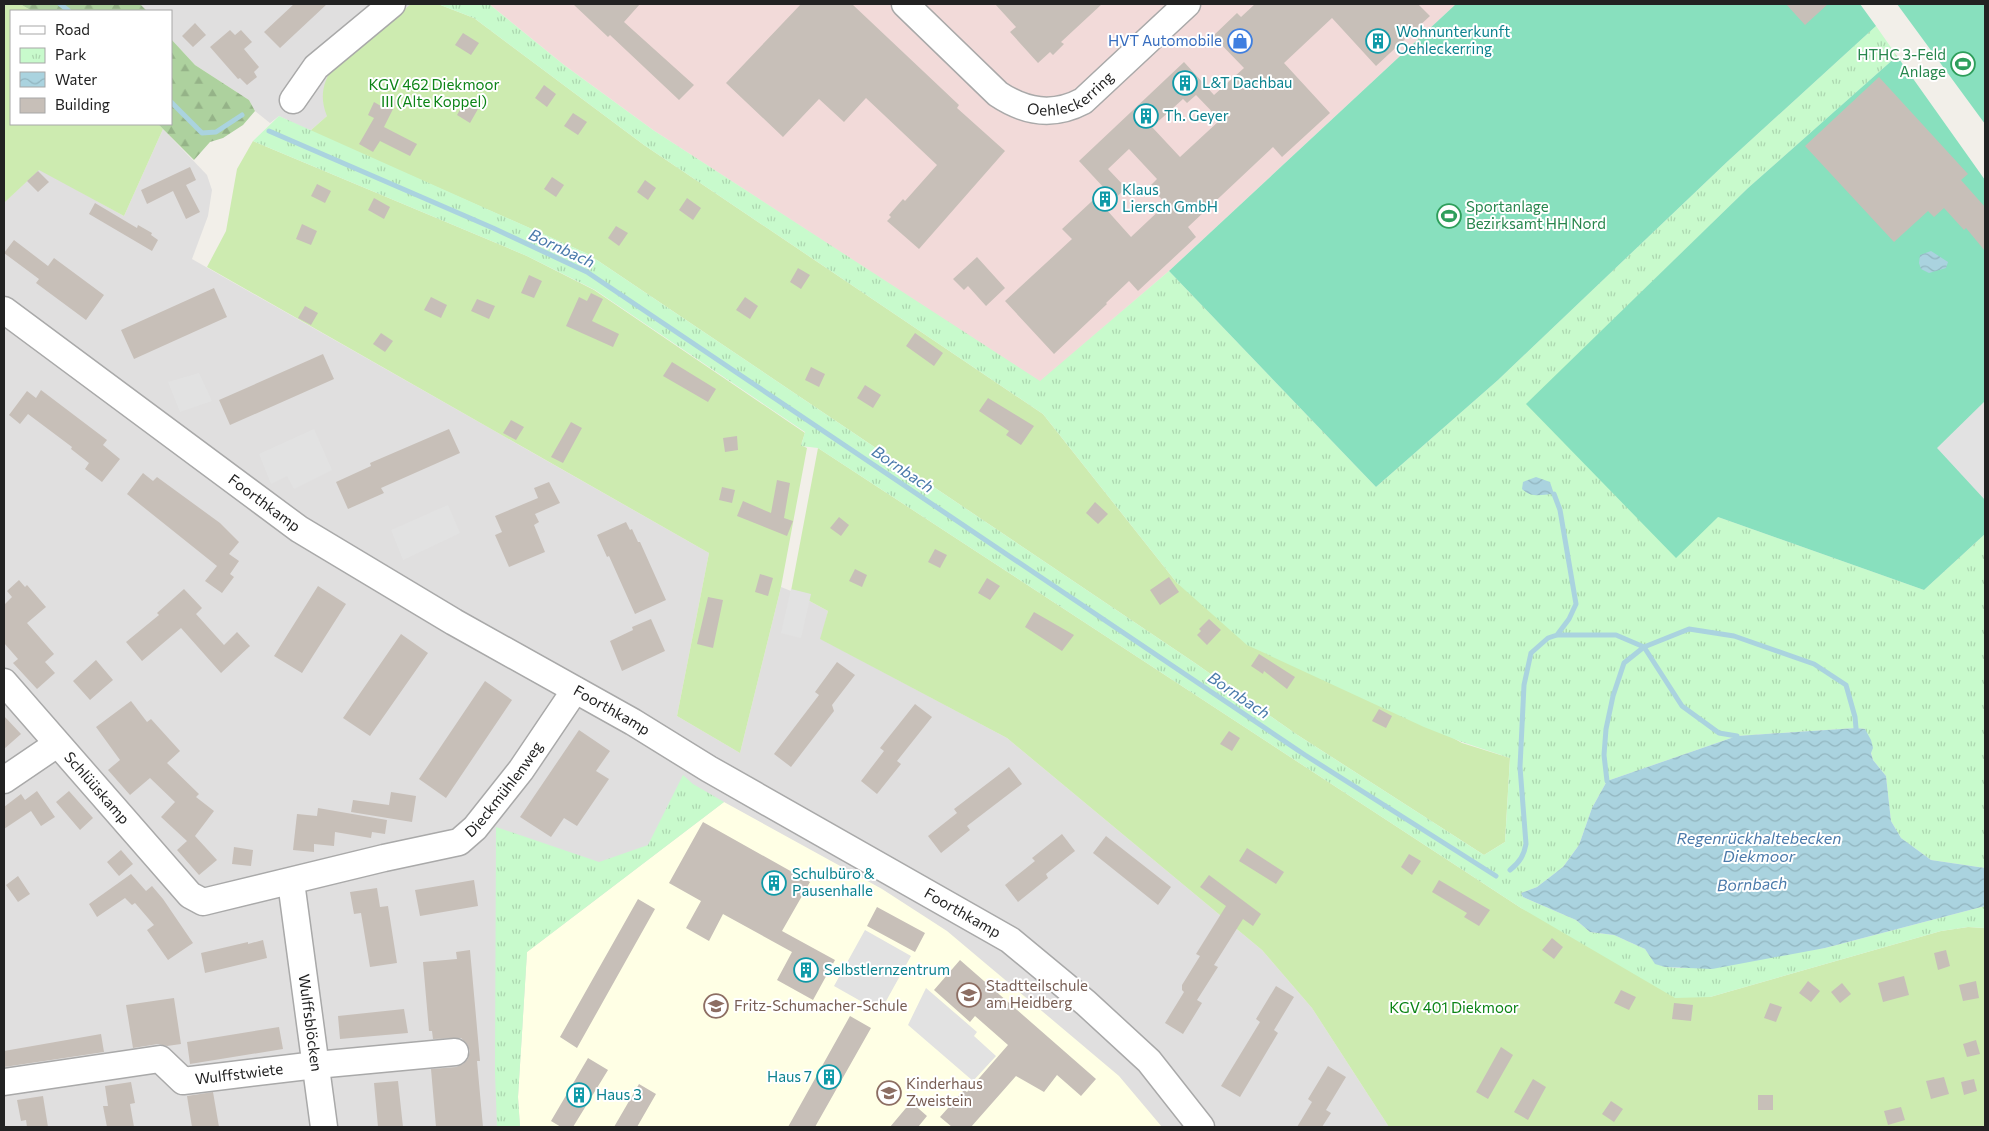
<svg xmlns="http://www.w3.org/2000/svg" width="1989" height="1131" viewBox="0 0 1989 1131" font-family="Commissioner,sans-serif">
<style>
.residential{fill:#e0dfdf}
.commercial{fill:#f2dad9}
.education{fill:#ffffe5}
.grass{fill:#cdebb0}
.forest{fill:url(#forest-firs)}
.park{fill:url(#park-tufts)}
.pitch{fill:#88e0be}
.parking{fill:#e2e2e2}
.water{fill:url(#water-waves)}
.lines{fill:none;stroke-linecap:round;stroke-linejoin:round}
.stream{stroke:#aad3df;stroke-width:5}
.building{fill:#c7bfb8;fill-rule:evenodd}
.minor-casing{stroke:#a9a9a9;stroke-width:29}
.minor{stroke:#fff;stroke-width:26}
.labels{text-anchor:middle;stroke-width:4;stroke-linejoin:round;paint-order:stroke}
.culture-label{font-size:15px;fill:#0d838f;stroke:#fff;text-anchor:start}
.shop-label{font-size:15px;fill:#366cbe;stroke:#fff;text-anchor:end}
.leisure-label{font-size:15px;fill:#27864d;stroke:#fff;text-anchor:end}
.park-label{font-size:15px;fill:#0c8416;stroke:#fff}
.street-label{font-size:15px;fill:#222;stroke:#fff}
.education-label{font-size:15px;fill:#785e54;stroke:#fff;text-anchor:start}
.water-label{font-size:16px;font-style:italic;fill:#4a7aab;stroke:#fff}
</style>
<defs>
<pattern id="forest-firs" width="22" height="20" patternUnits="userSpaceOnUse" patternTransform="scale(1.25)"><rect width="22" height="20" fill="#add19e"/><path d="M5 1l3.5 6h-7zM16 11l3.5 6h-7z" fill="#95b388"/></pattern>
<pattern id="park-tufts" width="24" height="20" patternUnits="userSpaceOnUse" patternTransform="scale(1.25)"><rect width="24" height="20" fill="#c8facc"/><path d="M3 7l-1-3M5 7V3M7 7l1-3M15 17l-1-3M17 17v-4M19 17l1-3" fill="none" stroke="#acd6af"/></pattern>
<pattern id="water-waves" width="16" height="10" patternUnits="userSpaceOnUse" patternTransform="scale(1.25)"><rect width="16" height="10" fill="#aad3df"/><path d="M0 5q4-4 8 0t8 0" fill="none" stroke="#92b5bf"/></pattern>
</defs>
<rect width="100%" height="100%" fill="#f2efe9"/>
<path class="residential" d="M140,4h271l-77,61 -7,51 -17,15 -31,-15 -9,7 -15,-12 -6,-11 -54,-35 -24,-26v-28h-24z
M163,129l44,46 5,15 -4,26 -16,43 517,294 -32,163 63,37 41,-166 10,4 37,20 -7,28 186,99 255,212 50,58 77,119h-1385v-924l35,-34 85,47z"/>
<path class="commercial" d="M489,4h967l-287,267 -129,111 -387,-252 -89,-65z"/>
<path class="education" d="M724,802l158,87 65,42 172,145 43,51h-642l-2,-30 9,-145z"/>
<path class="grass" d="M4,4h16l12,7h-21v113h147l5,5 -39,87 -85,-46 -35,33z
M411,4h27l36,14 170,127 399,269 134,169 285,160 48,15 -5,84 -21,13 -188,-121 -101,-71 -607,-409 -278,-123 17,-15c-8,-19 -4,-34 7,-51z
M253,141l274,115 67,34 211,143 -4,12 6,3 -26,139 -41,166 -63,-37 32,-163 -502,-286 19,-36 11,-62z
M818,448l703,460 189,89 231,-66 27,-4 17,1v199h-596l-77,-119 -50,-58 -255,-212 -187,-99 8,-28 -37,-20z"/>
<path class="forest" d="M20,4h120l7,7h-115z
M171,39l24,26 54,35 6,11 -12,14 -20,13 -13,4 -16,18 -36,-36h13z"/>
<path class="park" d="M438,4h51l75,61 89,65 387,251 129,-110 207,216 122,-107 230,-219 148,-135 21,30 -149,132 -221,216 191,113 206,73 61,-56v334l-54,-8 -30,-22 -10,-17 -5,-45 -13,-16 -8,-31 -9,-1 -119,8 -130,45 -15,27 -13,37 -16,22 -26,20 -16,6 2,4 53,23 14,12 24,3 31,14 10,14 10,4 17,1 143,-20 160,-42v22l-17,-1 -27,4 -231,66 -35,1 -154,-90 -703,-460 -17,-2 4,-14 -210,-142 -68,-34 -274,-115 26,-25 309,138 607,409 101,71 188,121 21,-13 5,-84 -48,-16 -38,-15 -177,-82 -70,-62 -134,-169 -399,-269 -170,-127z
M683,775l10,9 31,18 -197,150 -9,145 2,30h-23l-2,-55 1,-245 103,35 49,-17z"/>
<path class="pitch" d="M1456,4h404l16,22 -148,135 -230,219 -122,107 -207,-216z
M1897,4h88v120z
M1897,56l88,124v354l-61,56 -206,-73 -42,41 -150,-154 222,-216z"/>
<path class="parking" d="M199,373l13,28 -32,11 -12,-30z
M1985,401v99l-48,-52z
M314,429l18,41 -38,19 -7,-13 -16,8 -12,-30z
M448,505l12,28 -57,27 -12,-30z
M791,589l20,5 -10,44 -20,-5z
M865,930l46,26 -31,56 -46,-26z
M926,988l51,44 -3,4 22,20 -23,25 -65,-56z"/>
<path class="water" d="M1931,251l17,11 -2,6 -17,5 -8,-4 -2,-6 1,-8z
M1536,477l14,5 4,12c-13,0 -21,5 -32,-5l1,-7z
M1856,728l9,1 6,11 2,8 -2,5 2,7 13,16 5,45 10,17 30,22 54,8v38l-160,42 -113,21 -47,-2 -10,-3 -10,-15 -31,-14 -24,-3 -14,-12 -53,-23 -2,-4 16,-6 26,-20 16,-22 13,-37 15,-27 130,-45z"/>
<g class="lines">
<path class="stream" d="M60,4l9,7
M171,102l31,31 14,-1 26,-17
M269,131l224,97 94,44 718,483 191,121
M1554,494l6,16 16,94 -7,15 -12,16
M1607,781l-3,-26 2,-26 7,-33 11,-33 20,-16 45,-18 45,7 80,28 32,21 9,32 1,11
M1510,870c10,-8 14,-15 16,-26l-6,-77 4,-82 7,-32 17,-15 9,-3h59l28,12 38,59 37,27 18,3"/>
</g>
<path class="building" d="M294,4h33l-47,44 -16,-16z
M573,4h67l-16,18 70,63 -15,15 -69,-65 -2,2z
M801,4h51l107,101 -2,3 48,43 -86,98 -32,-28 4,-4 -2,-2 14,-16 2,2 32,-36 -71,-67 -22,24 -25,-23 -36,38 -57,-54z
M995,4h107l-41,38 3,2 -11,11 -3,-3 -12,11 -28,-31 6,-5z
M1255,4h163l12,12 -54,50 -44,-48 -48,45 46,50 -48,44 -9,-10 -85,80 8,10 -58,54 -9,-10 -23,22 1,1 -53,50 -49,-53 67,-62 -10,-10 43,-40 -26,-28 105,-99 30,33 30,-27 -31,-32 24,-23 4,4zM1196,95l24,25 -40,37 -28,-30 31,-28 4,4zM1129,149l28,30 -7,7 16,18 -35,33 -26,-29 21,-20 -18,-19z
M1786,4h42l-23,21z
M195,23l11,12 -13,12 -11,-11z
M230,30l5,5 6,-5 11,12 -8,7 15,18 -5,5 3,5 -10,8 -7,-7 -2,1 -28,-32z
M463,33l16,10 -8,12 -16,-10z
M1879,77l89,97 -7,6 24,27v44l-19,-23 -2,2 -20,-22 -10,9 -6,-6 -34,31 -89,-96z
M544,85l12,9 -9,13 -12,-9z
M387,96l10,5 -13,26 33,17 -7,12 -30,-15 -7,11 -14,-8 15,-26 -6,-3 6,-13 7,4z
M465,101l13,8 -8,14 -13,-8z
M573,113l14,9 -9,13 -14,-9z
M190,167l6,13 -10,5 14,27 -14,7 -13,-28 -26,13 -6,-14z
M38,171l11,11 -11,10 -11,-11z
M552,177l12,8 -8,12 -12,-8z
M645,180l11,8 -8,12 -11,-8z
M317,184l14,7 -6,12 -14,-7z
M374,198l16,9 -6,12 -16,-9z
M687,198l14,10 -8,12 -14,-10z
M95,203l42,25 1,-3 14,8 -1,2 7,5 -6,11 -63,-37z
M302,224l15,7 -6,14 -15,-6z
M616,226l12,7 -9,13 -11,-8z
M14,240l34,26 6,-8 50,37 -18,25 -50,-37 3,-4 -35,-26z
M977,257l28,31 -19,18 -18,-20 -4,4 -11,-11z
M798,268l12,7 -9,14 -11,-7z
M529,275l13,6 -8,17 -13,-5z
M214,288l13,29 -93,42 -13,-29z
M591,293l12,6 -11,22 27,13 -6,13 -47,-21 13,-29 8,4z
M431,297l16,8 -6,13 -17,-8z
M745,297l13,9 -8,13 -14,-9z
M477,299l18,7 -6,13 -18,-8z
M305,306l13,7 -7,12 -13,-7z
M381,333l12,8 -8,11 -12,-8z
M915,333l28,20 -9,13 -28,-20z
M323,354l11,25 -104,46 -11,-25z
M672,362l44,27 -8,13 -45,-26z
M811,367l14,7 -6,13 -14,-7z
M865,385l16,10 -8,13 -16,-10z
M41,390l66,50 -4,5 17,14 -18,23 -17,-13 4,-6 -18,-14 1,-2 -44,-33 -8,10 -11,-9 18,-24 9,7z
M988,398l46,28 -13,19 -15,-10 3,-4 -30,-20z
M511,420l13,7 -8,13 -13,-7z
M571,422l11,6 -19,35 -12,-6z
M449,429l11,24 -79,35 3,5 -36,16 -12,-27 35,-16 -1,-3z
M737,436l1,14 -13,2 -2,-14z
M143,473l10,8 4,-4 63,46 19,19 -10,12 10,7 -9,13 4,3 -12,16 -17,-12 12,-15 -90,-72z
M777,480l13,3 -6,35 9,3 -6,15 -50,-20 6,-15 28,12z
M549,482l11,21 -25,11 4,8 -5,3 11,27 -36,15 -14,-32 7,-3 -7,-16 43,-18 -4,-10z
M722,487l13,3 -3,13 -13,-3z
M1095,502l13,12 -10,10 -12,-11z
M839,517l10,8 -8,11 -11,-8z
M626,522l4,8 2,-1 6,13h2l26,58 -31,14 -26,-58 -2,1 -10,-22z
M935,549l12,6 -7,13 -12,-6z
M855,569l12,6 -5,12 -13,-6z
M760,574l13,4 -5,18 -13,-4z
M1169,577l10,15 -19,13 -10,-15z
M987,578l13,8 -10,14 -12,-7z
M19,580l6,7 2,-2 19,22 -19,16 27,31 -9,8 10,11 -18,16 -24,-26 5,-4 -14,-16v-38l8,-8 -5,-6z
M318,586l28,18 -44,69 -28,-17z
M184,589l18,19 -6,6 28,31 13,-13 13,14 -29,27 -40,-45 -39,33 -16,-19 33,-27 -2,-2z
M708,597l15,3 -10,48 -16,-4z
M1034,612l40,23 -12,16 -37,-24z
M651,619l14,32 -43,20 -12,-30 23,-11 -1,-3z
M1209,619l12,11 -14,15 -10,-10 4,-4 -2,-2z
M401,634l27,19 -58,83 -27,-18z
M1259,654l36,23 -8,12 -23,-18 -1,3 -12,-8z
M96,660l17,20 -23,20 -17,-19z
M837,662l18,13 -23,30 2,6 -43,56 -17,-13 45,-59 -4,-3z
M485,681l27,19 -66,98 -27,-19z
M131,701l16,21 4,-3 29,32 -13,12 32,31 -3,3 18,14 -19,25 22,24 -18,15 -22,-25 10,-9 -26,-24 14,-15 -25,-24 -20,17 -22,-25 12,-10 -24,-33z
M915,704l17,13 -35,44 4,3 -24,30 -16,-13 23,-30 -4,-3z
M1379,709l13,7 -6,12 -14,-7z
M4,716l17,18 -17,15z
M579,730l31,21 -14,20 13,8 -32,47 -13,-8 -13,19 -31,-20z
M1229,731l11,7 -8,13 -12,-7z
M1009,767l13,17 -55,42 3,4 -29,23 -13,-17 29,-23 -3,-4z
M37,791l18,26 -14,9 -10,-15 -27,18v-22l17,-13 4,6z
M69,791l24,27 -13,12 -24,-28z
M391,792l25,4 -4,26 -61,-10 2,-12 36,5z
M318,808l69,12 -2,14 -13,-2 -1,6 -36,-6 -1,14 -20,-2v8l-21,-2 4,-36 20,2z
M703,822l107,60 -28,49 53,29 -22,40 -36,-20 15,-28 -69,-38 -14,27 -23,-13 15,-27 -32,-18z
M1062,834l13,17 -29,23 2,4 -30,24 -13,-17 30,-24 -3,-3z
M1106,836l65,51 -13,18 -65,-52z
M234,847l19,3 -2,16 -19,-2z
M1247,848l37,24 -8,12 -37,-23z
M121,850l12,14 -14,12 -12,-14z
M1409,854l12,7 -9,14 -11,-8z
M131,874l15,17 6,-5 11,13 30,44 -25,17 -21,-30 7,-5 -19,-22 -3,2 -7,-7 -28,19 -8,-13z
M1209,875l52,39 -8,12 -10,-7 -29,46 4,2 -21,33 5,3 -19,31 -18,-11 19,-31 -2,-2v-5l18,-29 -4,-2 30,-48 -26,-19z
M18,876l12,18 -12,8 -12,-17z
M474,880l4,26 -58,10 -5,-26z
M1439,880l51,30 -11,16 -15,-9 3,-4 -35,-21z
M377,888l3,19 8,-1 9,57 -27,4 -9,-54 -7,1 -4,-22z
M638,899l17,10 -78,139 -17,-11z
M877,907l48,26 -10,19 -48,-26z
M1552,938l11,9 -9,12 -12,-9z
M263,940l4,18 -62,15 -4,-20 47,-11v2z
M470,950l10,111h-3l6,66h-47l-5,-58 25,-2 7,-3 5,-5 2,-8 -3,-7 -6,-6 -28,1 -1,-8h-3l-6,-69 34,-3 -1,-7z
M1946,950l4,16 -12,4 -4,-17z
M960,960l136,119 -15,17 -24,-21 -13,17 -28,-16 -45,51h-19l-12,-10 24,-27 3,2 41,-47 -33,-29 -5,6 -36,-32z
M1904,976l5,19 -26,7 -5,-19z
M1808,981l12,10 -9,11 -12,-9z
M1976,981l3,17 -16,3 -4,-16z
M1842,983l9,11 -11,9 -9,-11z
M1276,986l18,11 -20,33 4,3 -38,64 -19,-11 39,-64 -4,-3z
M1621,990l15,7 -7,13 -15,-7z
M174,998l7,46 -14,2 -9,-2 -25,4 -7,-43z
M1674,1003l19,2 -2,16 -19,-2z
M1770,1003l12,4 -6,15 -12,-4z
M404,1009l4,24 -68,6 -2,-23z
M850,1016l21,12 -56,99h-27z
M279,1027l4,22 -93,15 -3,-22z
M101,1034l3,18 -100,15v-16z
M1976,1040l4,14 -13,3 -4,-13z
M1501,1047l12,8 -25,44 -12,-7z
M588,1058l20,12 -35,57h-12l-10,-6z
M1328,1066l18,11 -20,33 5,3 -9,14h-25l15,-25 -4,-3z
M1944,1077l5,17 -18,5 -5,-18z
M1533,1079l13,8 -18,33 -14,-8z
M1974,1079l3,12 -13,4 -3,-13z
M398,1081l5,46h-25l-4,-44z
M131,1082l4,21 -5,1 4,23h-27l-4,-21h5l-3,-20z
M639,1084l17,10 -19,33h-23z
M213,1092l6,35h-27l-5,-31z
M1758,1095h15v15h-15z
M43,1096l5,31h-21l-1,-7 -5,1 -4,-21z
M1611,1101l12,8 -9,13 -12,-8z
M911,1102l16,14 -9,11h-28z
M1901,1107l4,13 -17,5 -4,-14z"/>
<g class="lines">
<g class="minor-casing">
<g id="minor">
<path id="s1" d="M905,4l93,90c27,18 55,23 85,7l104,-97"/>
<path d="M293,100l23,-33 76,-63"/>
<path id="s2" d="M4,310l295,219 155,93 179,100 76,47 301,171 76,63 63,58 52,66"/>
<path id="s3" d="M4,682l186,213 13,7 181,-44 75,-16 16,-14 46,-58 54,-80"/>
<path d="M4,780l53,-36"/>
<path id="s4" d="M291,882l33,245"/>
<path id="s5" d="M4,1082l156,-23 23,22 133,-16 139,-13"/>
</g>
</g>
<use href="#minor" class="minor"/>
</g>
<defs>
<g id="shop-ring" transform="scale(1.25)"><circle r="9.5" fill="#fff" stroke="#3f7fe0" stroke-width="1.5"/><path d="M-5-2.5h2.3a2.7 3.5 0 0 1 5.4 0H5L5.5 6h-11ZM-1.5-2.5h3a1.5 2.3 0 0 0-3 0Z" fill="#3f7fe0"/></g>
<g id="building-ring" transform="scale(1.25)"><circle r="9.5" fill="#fff" stroke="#0f9aa8" stroke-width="1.5"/><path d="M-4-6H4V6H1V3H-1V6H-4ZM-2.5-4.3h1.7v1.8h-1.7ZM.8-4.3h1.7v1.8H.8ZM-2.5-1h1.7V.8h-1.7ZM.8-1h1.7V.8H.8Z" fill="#0f9aa8"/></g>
<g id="stadium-ring" transform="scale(1.25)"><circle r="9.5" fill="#fff" stroke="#2e9e5b" stroke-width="1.5"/><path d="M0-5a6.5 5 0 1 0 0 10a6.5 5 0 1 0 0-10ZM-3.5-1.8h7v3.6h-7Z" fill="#2e9e5b"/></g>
<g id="school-ring" transform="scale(1.25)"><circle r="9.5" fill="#fff" stroke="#8d6e63" stroke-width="1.5"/><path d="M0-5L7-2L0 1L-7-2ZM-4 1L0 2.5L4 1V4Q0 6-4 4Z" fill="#8d6e63"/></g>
</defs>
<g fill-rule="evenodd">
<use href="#shop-ring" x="1240" y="41"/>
<use href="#building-ring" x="1378" y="41"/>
<use href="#stadium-ring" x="1963" y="64"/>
<use href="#building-ring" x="1185" y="83"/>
<use href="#building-ring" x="1146" y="116"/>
<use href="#building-ring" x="1105" y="199"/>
<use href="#stadium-ring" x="1449" y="216"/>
<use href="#building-ring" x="774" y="883"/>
<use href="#building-ring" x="806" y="970"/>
<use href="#school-ring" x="969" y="995"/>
<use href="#school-ring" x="716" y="1006"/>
<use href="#building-ring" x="829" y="1077"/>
<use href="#school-ring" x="889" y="1093"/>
<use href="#building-ring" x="579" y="1095"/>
</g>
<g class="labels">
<g class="culture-label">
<text x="1396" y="37">Wohnunterkunft<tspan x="1396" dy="17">Oehleckerring</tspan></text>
<text x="1202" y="88">L&amp;T Dachbau</text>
<text x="1164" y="121">Th. Geyer</text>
<text x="1122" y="195">Klaus<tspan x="1122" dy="17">Liersch GmbH</tspan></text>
<text x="792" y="879">Schulbüro &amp;<tspan x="792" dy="17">Pausenhalle</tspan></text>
<text x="824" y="975">Selbstlernzentrum</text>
<text x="812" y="1082" text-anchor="end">Haus 7</text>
<text x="596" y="1100">Haus 3</text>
</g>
<g class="shop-label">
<text x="1222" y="46">HVT Automobile</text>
</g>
<g class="leisure-label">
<text x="1946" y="60">HTHC 3-Feld<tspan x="1946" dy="17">Anlage</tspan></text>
<text x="1466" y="212" text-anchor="start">Sportanlage<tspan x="1466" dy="17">Bezirksamt HH Nord</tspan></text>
</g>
<g class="park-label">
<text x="434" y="90">KGV 462 Diekmoor<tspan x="434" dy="17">III (Alte Koppel)</tspan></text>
<text x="1454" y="1013">KGV 401 Diekmoor</text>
</g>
<g class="street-label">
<text dy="5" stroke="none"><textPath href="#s1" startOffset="210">Oehleckerring</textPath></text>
<text dy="5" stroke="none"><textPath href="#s2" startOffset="324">Foorthkamp</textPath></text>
<text dy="5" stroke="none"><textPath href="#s2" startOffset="729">Foorthkamp</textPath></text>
<text dy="5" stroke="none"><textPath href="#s3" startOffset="630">Dieckmühlenweg</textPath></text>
<text dy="5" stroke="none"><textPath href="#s3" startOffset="141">Schlüüskamp</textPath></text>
<text dy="5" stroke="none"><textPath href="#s2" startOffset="1134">Foorthkamp</textPath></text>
<text dy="5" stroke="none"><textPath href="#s4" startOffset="142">Wulffsblöcken</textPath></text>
<text dy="5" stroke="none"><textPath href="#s5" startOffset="246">Wulffstwiete</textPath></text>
</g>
<g class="education-label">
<text x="986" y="991">Stadtteilschule<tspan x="986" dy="17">am Heidberg</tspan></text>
<text x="734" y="1011">Fritz-Schumacher-Schule</text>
<text x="906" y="1089">Kinderhaus<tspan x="906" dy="17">Zweistein</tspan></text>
</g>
<g class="water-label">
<text transform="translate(562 248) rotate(25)" y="6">Bornbach</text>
<text transform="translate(903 469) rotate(34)" y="6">Bornbach</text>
<text transform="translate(1239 695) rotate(34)" y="6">Bornbach</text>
<text x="1759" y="844">Regenrückhaltebecken<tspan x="1759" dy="18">Diekmoor</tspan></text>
<text transform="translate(1752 884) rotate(-2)" y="6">Bornbach</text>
</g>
</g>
<rect width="1989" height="1131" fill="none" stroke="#222222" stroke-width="10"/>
<rect x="10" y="10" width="162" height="115" fill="#ffffff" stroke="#a7a7a7"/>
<rect x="20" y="26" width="25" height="8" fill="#ffffff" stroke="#a7a7a7"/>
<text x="55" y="35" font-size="15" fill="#222222">Road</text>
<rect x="20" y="48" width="25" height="15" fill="url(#park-tufts)" stroke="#a7a7a7"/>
<text x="55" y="60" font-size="15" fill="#222222">Park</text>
<rect x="20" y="72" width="25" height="15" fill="url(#water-waves)" stroke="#a7a7a7"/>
<text x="55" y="85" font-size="15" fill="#222222">Water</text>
<rect x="20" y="98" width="25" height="15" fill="#c7bfb8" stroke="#a7a7a7"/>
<text x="55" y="110" font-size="15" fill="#222222">Building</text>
</svg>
